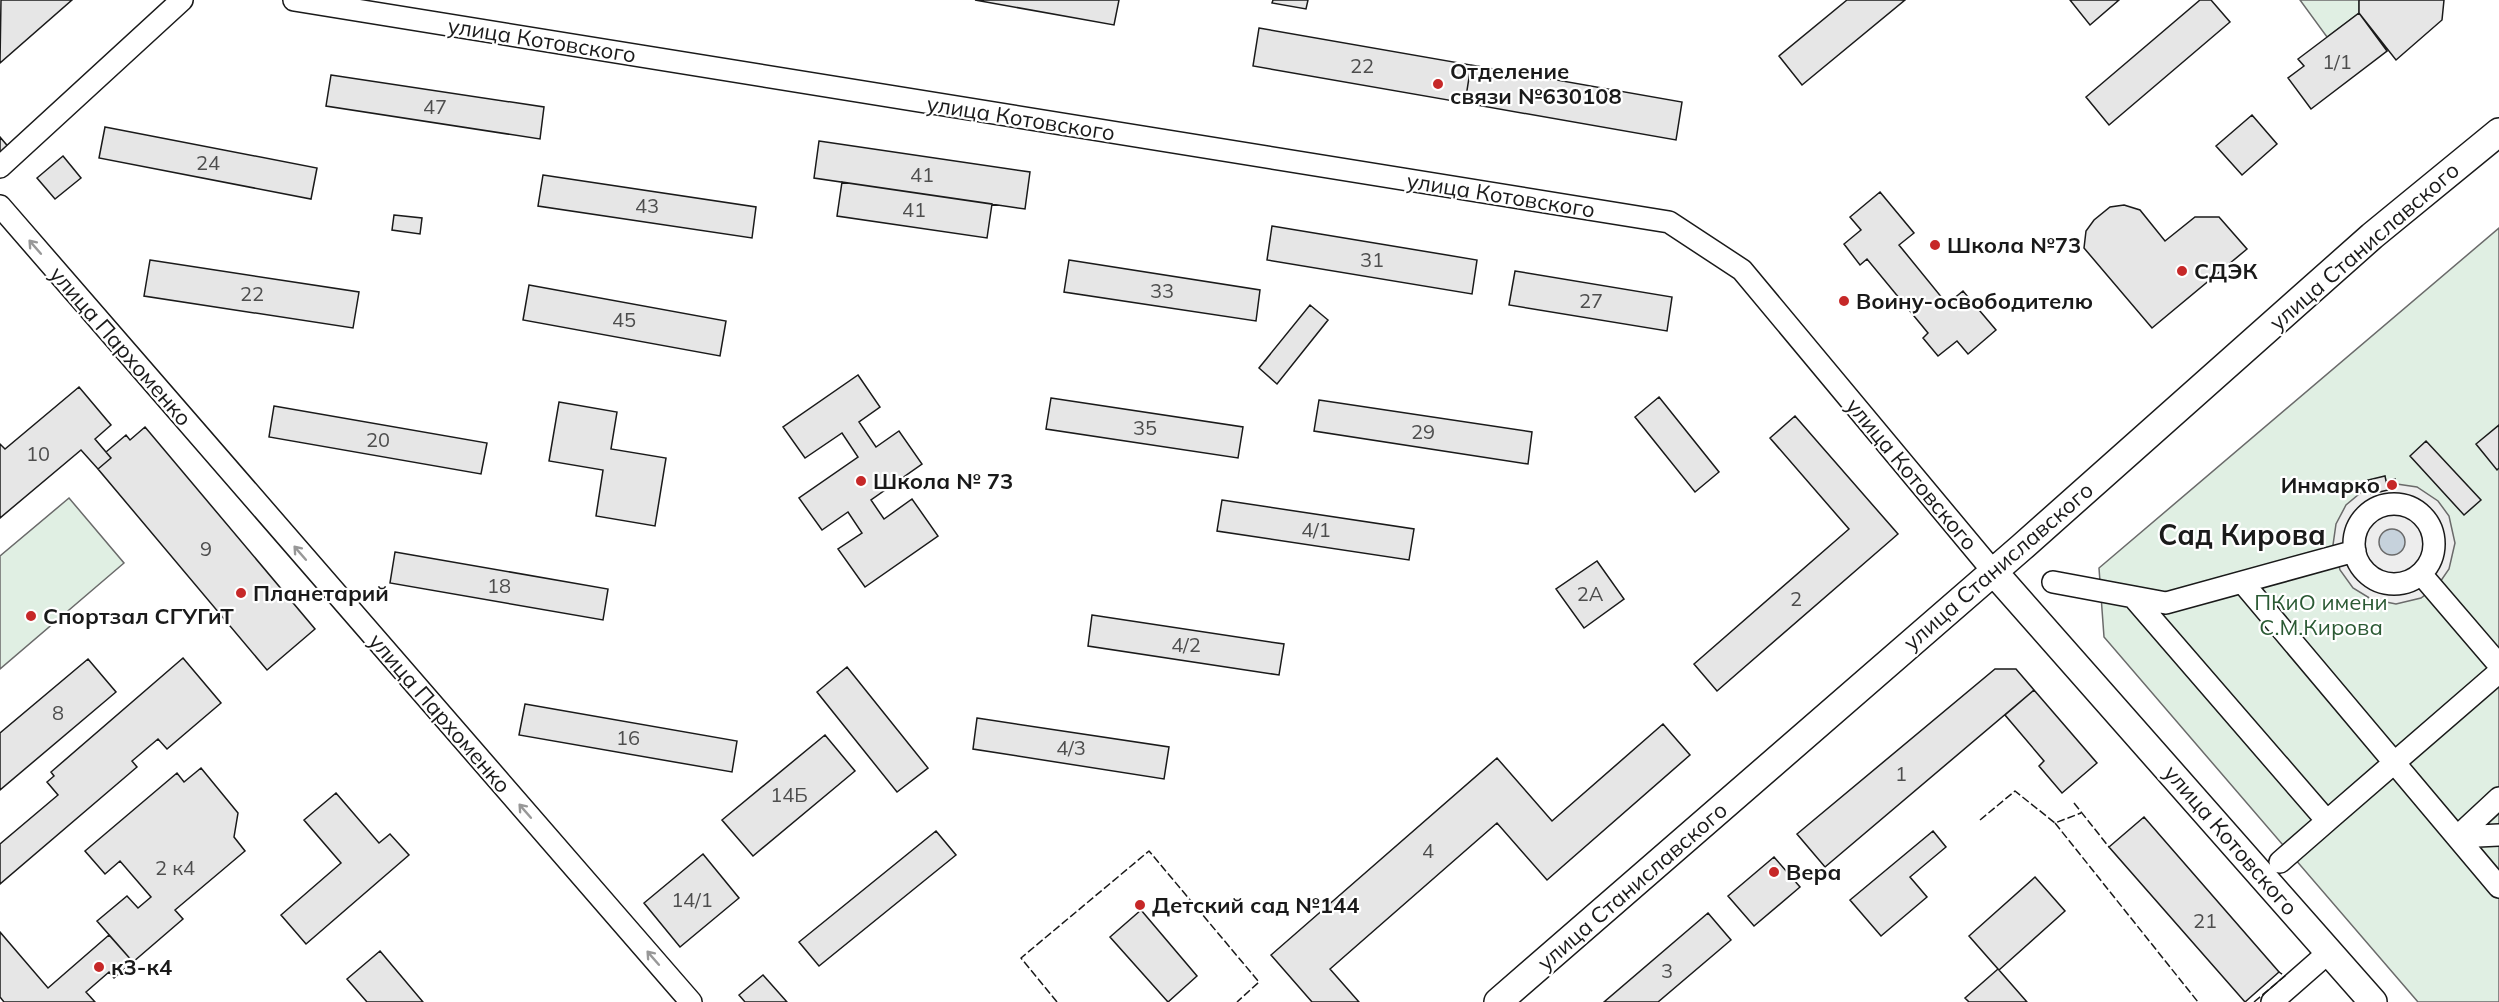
<svg xmlns="http://www.w3.org/2000/svg" width="2499" height="1002" viewBox="0 0 2499 1002" font-family="Mulish,sans-serif">
<style>
.green{fill:#e0efe3;stroke:#6a6a6a;stroke-width:1.5}
.parking{fill:#ededed;stroke:#6a6a6a;stroke-width:1.5}
.water{fill:#c6d2dc;stroke:#6a6a6a;stroke-width:1.5}
.building{fill:#e6e6e6;stroke:#1a1a1a;stroke-width:1.5}
.lines{fill:none;stroke-linecap:round;stroke-linejoin:round}
.minor-casing{stroke:#1a1a1a;stroke-width:24}
.major-casing{stroke:#1a1a1a;stroke-width:30}
.minor{stroke:#fff;stroke-width:21}
.major{stroke:#fff;stroke-width:27}
.fence{stroke:#1a1a1a;stroke-width:1.5;stroke-dasharray:8 3;stroke-linecap:butt}
.oneway{stroke:#989898}
.poi-dot{fill:#c62828;stroke:#fff;stroke-width:2}
.labels{text-anchor:middle;stroke-width:4.5;stroke-linejoin:round;paint-order:stroke}
.number-label{font-size:20px;fill:#4d4d4d}
.street-label{font-size:22px;fill:#1a1a1a;stroke:#fff}
.poi-label{font-size:22px;font-weight:bold;fill:#1a1a1a;stroke:#fff;text-anchor:start}
.park-label{font-size:22px;fill:#2b5a34;stroke:#fff}
.district-label{font-size:28px;font-weight:bold;fill:#1a1a1a;stroke:#fff}
</style>
<rect width="100%" height="100%" fill="#fff"/>
<path class="green" d="M2300,0h59v13l-32,24z
M2499,228v774h-81l-314,-365 -5,-69z
M69,498l55,65 -124,106v-113z"/>
<path class="parking" d="M2390,483l27,4 21,14 11,15 6,27 -6,26 -11,16 -17,13 -25,6 -25,-5 -18,-11 -13,-18 -7,-25 3,-21 10,-19 18,-15z"/>
<path class="water" d="M2379 542a13 13 0 1 1 26 0a13 13 0 1 1-26 0Z"/>
<path class="building" d="M1,0h71l-72,63z
M975,0h144l-5,25z
M1273,0h35l-2,9 -34,-6z
M1847,0h58l-103,85 -23,-29z
M2070,0h49l-29,25z
M2200,0h11l19,22 -121,103 -23,-28z
M2359,0h85l-2,20 -46,40 -37,-47z
M2359,13l28,38 -76,58 -23,-31 16,-12 -6,-7z
M1259,28l212,37 -6,38 -212,-37z
M1471,65l211,37 -6,38 -211,-37z
M331,75l213,32 -4,32 -214,-33z
M2252,115l25,29 -35,31 -26,-29z
M105,127l212,41 -6,31 -212,-41z
M0,137l11,13 -11,9z
M819,141l211,31 -5,37 -211,-31z
M63,156l18,22 -26,21 -18,-21z
M543,175l213,32 -4,31 -214,-32z
M842,182l150,22 -5,34 -150,-22z
M1880,192l34,41 -15,12 48,59 16,-13 33,39 -28,24 -11,-13 -19,15 -15,-18 5,-5 -61,-74 -7,6 -16,-21 17,-14 -11,-13z
M2124,205l16,5 25,31 30,-24h24l28,32 -95,79 -68,-80 2,-17 8,-11 16,-13z
M394,215l28,3 -2,16 -28,-4z
M1272,226l205,34 -5,34 -205,-34z
M150,260l209,32 -6,36 -209,-32z
M1069,260l191,30 -4,31 -192,-29z
M1515,271l157,26 -5,34 -158,-26z
M529,285l197,36 -6,35 -197,-36z
M1310,305l18,15 -51,64 -18,-16z
M858,375l22,32 -21,15 17,25 23,-16 23,33 -51,36 13,19 28,-20 26,37 -73,51 -27,-38 24,-16 -14,-21 -26,18 -23,-32 59,-41 -16,-24 -37,25 -22,-31z
M79,387l32,38 -16,14 16,19 -13,11 -17,-19 -81,68v-74l5,5z
M1659,397l60,75 -24,20 -60,-75z
M1051,398l192,29 -5,31 -192,-29z
M1319,400l213,32 -4,32 -214,-33z
M559,402l58,10 -6,37 55,9 -11,68 -59,-10 7,-46 -54,-9z
M274,406l213,37 -6,31 -212,-37z
M1795,416l103,118 -181,157 -23,-27 155,-135 -79,-91z
M2499,425v43l-2,2 -21,-26z
M145,427l170,202 -48,41 -169,-201 13,-11 -5,-6 20,-17 4,5z
M2426,441l55,59 -17,15 -54,-59z
M2385,476l3,14 -17,4 -3,-14z
M2395,479l2,9 -9,2 -1,-9z
M1222,500l192,29 -5,31 -192,-29z
M395,552l213,37 -5,31 -213,-37z
M1597,561l27,38 -40,29 -28,-39z
M1092,615l192,29 -5,31 -191,-29z
M183,658l38,45 -54,46 -9,-10 -26,22 5,6 -137,117v-40l58,-49 -11,-13 7,-6 -3,-4z
M88,659l28,33 -116,98v-57z
M847,667l81,101 -31,24 -80,-100z
M1995,669h21l18,21 -209,177 -28,-33z
M2034,690l63,73 -35,30 -23,-27 5,-5 -39,-46z
M525,704l212,37 -5,31 -213,-37z
M977,718l192,29 -5,32 -191,-30z
M1663,724l27,31 -143,125 -50,-57 -167,146 29,33h-47l-41,-47 226,-197 55,63z
M825,735l30,36 -102,85 -31,-36z
M201,768l37,45 -4,24 11,14 -70,59 8,9 -50,43 -36,-41 30,-25 11,12 13,-11 -31,-36 -15,13 -20,-23 92,-78 7,9z
M336,793l43,50 11,-9 19,21 -103,89 -25,-29 60,-52 -37,-43z
M2144,817l135,155 -34,30 -136,-155z
M936,831l20,24 -137,111 -20,-24z
M1933,831l13,16 -36,30 17,20 -46,39 -31,-36z
M703,854l36,44 -59,49 -36,-44z
M1774,857l26,30 -46,39 -26,-30z
M2035,877l30,34 -66,59 28,32h-58l-4,-4 33,-29 -29,-33z
M1141,910l56,66 -29,26 -58,-65z
M1708,913l23,27 -73,62h-54z
M0,932l48,56 61,-53 24,27 -19,16 -5,-6 -23,20 9,10h-91l-4,-5z
M380,951l43,51h-56l-20,-23z
M763,975l24,27h-42l-6,-7z"/>
<g class="lines">
<g class="minor-casing">
<path id="minor" d="M294,0l1375,222 73,48 250,300
M0,167l182,-167
M0,206l691,796
M2354 544a40 40 0 1 1 80 0a40 40 0 1 1-80 0Z
M2421,574l78,91
M2053,582l113,21 189,-52
M2243,583l256,304
M2133,597l194,224 172,-149
M2499,798l-42,39 42,-2
M2280,862l47,-41
M2272,1002l57,-50"/>
</g>
<g class="major-casing">
<path id="major" d="M1992,570l381,432
M1498,1002l524,-455 350,-311 127,-104"/>
</g>
<use href="#minor" class="minor"/>
<use href="#major" class="major"/>
<path class="fence" d="M2074,803l35,44
M1980,820l35,-29 40,32 26,-10
M2055,823l143,179
M1057,1002l-36,-44 128,-107 110,131 -22,20
M2254,1002l31,-26 -6,-4"/>
</g>
<defs><path id="oneway-shaft" d="M-6 0H5M1.5-3L5.5 0L1.5 3" fill="none" stroke-width="1.6" stroke-linecap="round" stroke-linejoin="round" transform="scale(1.5)"/></defs>
<g class="oneway">
<use href="#oneway-shaft" transform="translate(35 247) rotate(-131)"/>
<use href="#oneway-shaft" transform="translate(300 553) rotate(-131)"/>
<use href="#oneway-shaft" transform="translate(525 811) rotate(-131)"/>
<use href="#oneway-shaft" transform="translate(653 958) rotate(-131)"/>
</g>
<g class="poi-dot">
<circle cx="1438" cy="84" r="6"/>
<circle cx="1935" cy="245" r="6"/>
<circle cx="2182" cy="271" r="6"/>
<circle cx="1844" cy="301" r="6"/>
<circle cx="861" cy="481" r="6"/>
<circle cx="2392" cy="485" r="6"/>
<circle cx="241" cy="593" r="6"/>
<circle cx="31" cy="616" r="6"/>
<circle cx="1774" cy="872" r="6"/>
<circle cx="1140" cy="905" r="6"/>
<circle cx="99" cy="967" r="6"/>
</g>
<g class="labels">
<g class="number-label">
<text x="2337" y="69">1/1</text>
<text x="1362" y="73">22</text>
<text x="435" y="114">47</text>
<text x="208" y="170">24</text>
<text x="922" y="182">41</text>
<text x="647" y="213">43</text>
<text x="914" y="217">41</text>
<text x="1372" y="267">31</text>
<text x="1162" y="298">33</text>
<text x="252" y="301">22</text>
<text x="1591" y="308">27</text>
<text x="624" y="327">45</text>
<text x="1145" y="435">35</text>
<text x="1423" y="439">29</text>
<text x="378" y="447">20</text>
<text x="38" y="461">10</text>
<text x="1316" y="537">4/1</text>
<text x="206" y="556">9</text>
<text x="499" y="593">18</text>
<text x="1590" y="601">2А</text>
<text x="1796" y="606">2</text>
<text x="1186" y="652">4/2</text>
<text x="58" y="720">8</text>
<text x="628" y="745">16</text>
<text x="1071" y="755">4/3</text>
<text x="1901" y="781">1</text>
<text x="789" y="802">14Б</text>
<text x="1428" y="858">4</text>
<text x="175" y="875">2 к4</text>
<text x="692" y="907">14/1</text>
<text x="2205" y="928">21</text>
<text x="1667" y="978">3</text>
</g>
<g class="street-label">
<text transform="translate(542 40) rotate(9)" y="8">улица Котовского</text>
<text transform="translate(1021 118) rotate(9)" y="8">улица Котовского</text>
<text transform="translate(1501 195) rotate(9)" y="8">улица Котовского</text>
<text transform="translate(2364 246) rotate(-41)" y="8">улица Станиславского</text>
<text transform="translate(121 346) rotate(49)" y="8">улица Пархоменко</text>
<text transform="translate(1912 474) rotate(50)" y="8">улица Котовского</text>
<text transform="translate(1998 566) rotate(-41)" y="8">улица Станиславского</text>
<text transform="translate(440 713) rotate(49)" y="8">улица Пархоменко</text>
<text transform="translate(2231 840) rotate(49)" y="8">улица Котовского</text>
<text transform="translate(1632 886) rotate(-41)" y="8">улица Станиславского</text>
</g>
<g class="poi-label">
<text x="1450" y="79">Отделение<tspan x="1450" dy="25">связи №630108</tspan></text>
<text x="1947" y="253">Школа №73</text>
<text x="2194" y="279">СДЭК</text>
<text x="1856" y="309">Воину-освободителю</text>
<text x="873" y="489">Школа № 73</text>
<text x="2380" y="493" text-anchor="end">Инмарко</text>
<text x="253" y="601">Планетарий</text>
<text x="43" y="624">Спортзал СГУГиТ</text>
<text x="1786" y="880">Вера</text>
<text x="1152" y="913">Детский сад №144</text>
<text x="111" y="975">к3-к4</text>
</g>
<g class="park-label">
<text x="2321" y="610">ПКиО имени<tspan x="2321" dy="25">С.М.Кирова</tspan></text>
</g>
<g class="district-label">
<text x="2242" y="545">Сад Кирова</text>
</g>
</g>
</svg>
